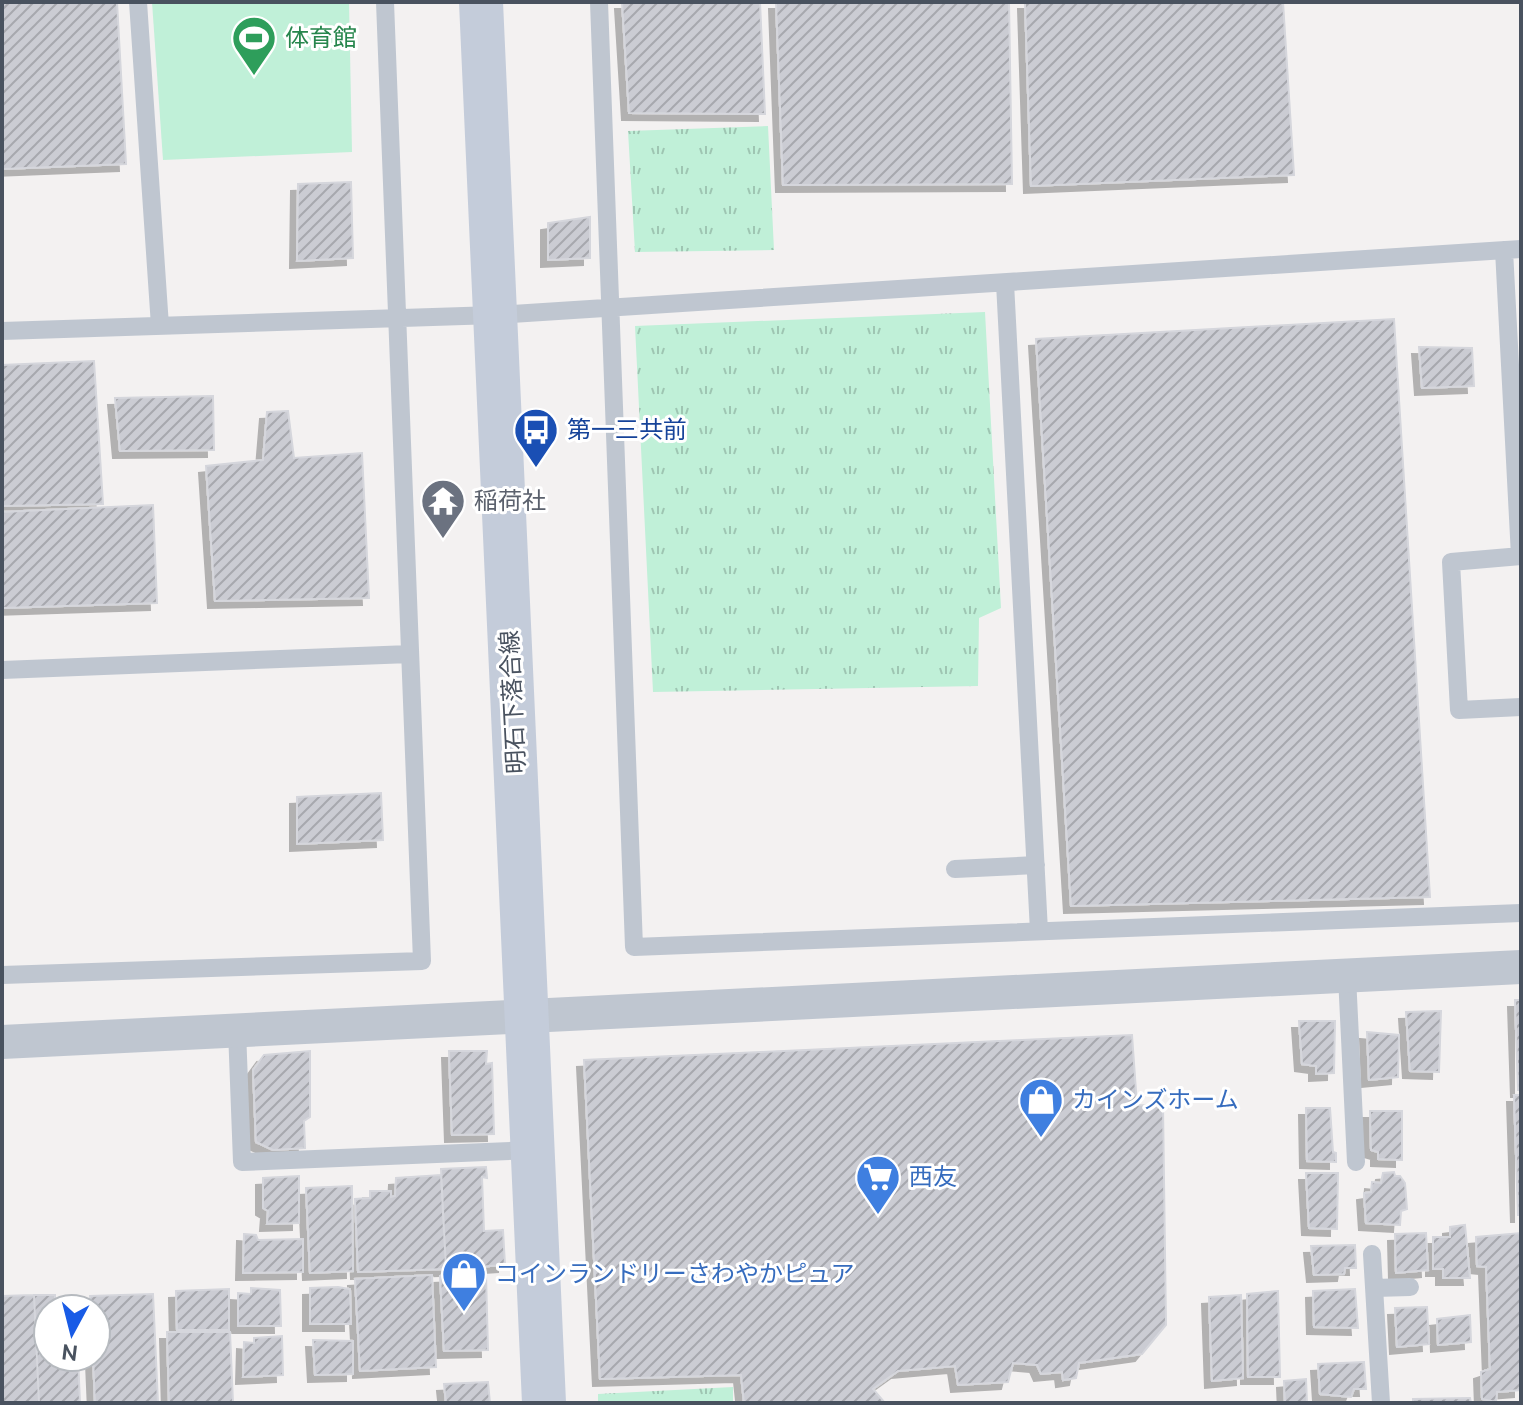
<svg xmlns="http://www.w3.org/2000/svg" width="1523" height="1405" viewBox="0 0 1523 1405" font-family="Ubuntu,'Noto Sans JP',sans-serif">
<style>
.grass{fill:url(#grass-tufts)}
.pitch{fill:#c0f0d8}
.building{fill:url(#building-hatch);stroke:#d5d6dc;stroke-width:2;filter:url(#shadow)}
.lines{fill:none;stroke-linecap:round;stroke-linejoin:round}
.lane{stroke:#bfc6d0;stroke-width:18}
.street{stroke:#bfc6d0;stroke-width:34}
.secondary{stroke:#c4ccda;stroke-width:44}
.labels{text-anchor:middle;stroke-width:6;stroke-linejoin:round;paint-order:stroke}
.leisure-label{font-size:24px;fill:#27864d;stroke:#fff;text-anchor:start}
.transit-label{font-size:24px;fill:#164399;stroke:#fff;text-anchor:start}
.worship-label{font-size:24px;fill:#5b616d;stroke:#fff;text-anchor:start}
.street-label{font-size:24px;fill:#49525f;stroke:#fff}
.shop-label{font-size:24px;fill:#366cbe;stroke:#fff;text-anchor:start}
</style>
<defs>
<pattern id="grass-tufts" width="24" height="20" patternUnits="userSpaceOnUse" patternTransform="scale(2)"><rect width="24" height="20" fill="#c0f0d8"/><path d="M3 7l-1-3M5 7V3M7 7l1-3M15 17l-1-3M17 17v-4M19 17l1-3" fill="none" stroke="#9ec5b2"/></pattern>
<pattern id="building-hatch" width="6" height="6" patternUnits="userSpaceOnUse" patternTransform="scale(2)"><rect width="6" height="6" fill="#cbccd3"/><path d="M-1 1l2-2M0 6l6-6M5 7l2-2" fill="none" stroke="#a7a8ae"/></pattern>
<filter id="shadow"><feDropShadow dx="-7" dy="7" stdDeviation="0" flood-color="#0004"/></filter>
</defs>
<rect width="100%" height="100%" fill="#f3f1f1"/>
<path class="grass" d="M768,126l6,124 -139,2 -7,-121z
M985,312l16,296 -22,10 -1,68 -325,6 -18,-366z
M733,1387v16h-135v-9z"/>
<path class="pitch" d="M152,2h197l3,150 -189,8z"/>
<path class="building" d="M2,2h115l9,162 -124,5z
M622,2h138l5,112 -136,-1z
M776,2h233l3,182 -229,1z
M1025,2h258l11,173 -263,11z
M351,182l2,76 -56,3 1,-77z
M590,217v41l-42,2v-37z
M1394,319l36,578 -359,9 -35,-567z
M1419,347l53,1 2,38 -52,2z
M94,361l9,143 -101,2v-141z
M213,396l1,54 -94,1 -5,-53z
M288,411l6,47 68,-5 7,145 -154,3 -9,-135 57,-6 4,-48z
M153,505l4,98 -155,5v-96z
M381,793l2,47 -86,4v-47z
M1515,1000h6v90h-3z
M1441,1011l-2,61 -29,-1 -4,-59z
M1299,1021h36l-1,52 -18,1v-8l-14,-2z
M1367,1032l32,3 -1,42 -29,3z
M1132,1035l5,70 26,1 3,219 -24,29 -63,9 -3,15 -13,2 -1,-8 -21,2 -4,-9 -24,-2 -5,19 -50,3 -3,-19 -57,5 -25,18 12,14h-141l-3,-28 -141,4 -16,-319z
M310,1051v66l-6,4 1,27 -32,2 -17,-8 -3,-72 11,-15z
M449,1051h38l-1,13 6,-1 2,71 -42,1z
M1514,1095h7v120h-3z
M1306,1108h24l3,44 3,1v9l-29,-1z
M1370,1111h32v49l-24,-1v-7l-7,-2z
M486,1167l1,11 -5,-1 2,54 19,-1 2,35 -59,4 -5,-100z
M1394,1172l1,4h5l5,7 2,26 -6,2 -1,14 -34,-2 -2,-30 7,-1 1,-10 9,1 2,-10z
M1306,1173h32l-1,56 -28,-1z
M441,1175l5,94 -88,3 -3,-73 15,-1v-7h21v6l4,-1 1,-18z
M299,1176v47l-32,1 1,-13 -5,-3v-30z
M352,1186l1,85 -43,2 -4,-85z
M1465,1225l5,53h-27v-9h-10v-32h17v-10z
M1426,1233l2,37 -32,3 -1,-39z
M1521,1233v157l-24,2 -1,10 -14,-3 -1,-27 9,-3 -4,-102 -9,-1 -1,-29z
M244,1234l12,1 2,5 45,-1v33l-60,1z
M1355,1245l1,23h-11l-1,6 -30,1 -3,-29z
M486,1274l2,76 -44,1 -4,-75z
M432,1275l4,92 -76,4 -5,-92z
M338,1287l12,2 1,35h-41v-36z
M251,1288l29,2 1,36h-43v-33l13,1z
M229,1289v41h-52l-1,-39z
M1355,1289l3,39 -44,-1 -1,-36z
M1278,1291l2,86h-32l-1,-83z
M153,1294l5,109h-63l-2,-46h3v-48h-5l-1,-13z
M34,1295l5,108h-37v-107z
M34,1295h21v14h-7v48h30l2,46h-41z
M1241,1295l2,83 -31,3 -3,-84z
M1427,1307l2,37 -32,3 -2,-39z
M1470,1315l1,27 -33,3 -1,-26z
M167,1332h63l3,71h-64z
M282,1336l1,39 -40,2 1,-35 10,1v-5z
M313,1340l40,1v33l-38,1z
M1364,1362l2,27h-12l-3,8 -31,-3 -2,-30z
M1306,1379l1,24h-22l-1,-22z
M488,1382l2,21h-44l-2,-19z
M1470,1398l1,5h-58v-4z"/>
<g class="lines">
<path class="lane" d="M138,2l22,324
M599,2l35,945 887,-34
M1504,250l16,306
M1005,283l34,648
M2,331l493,-16 1026,-66
M1521,556l-70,6 8,148 62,-3
M2,670l408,-16
M955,869l81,-4
M2,975l420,-14 -37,-959
M1347,976l9,186
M237,1030l5,132 291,-12
M1372,1254l9,149
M1374,1288l36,-1"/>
<path class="street" d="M2,1042l1519,-75"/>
<path class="secondary" d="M481,2l63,1401"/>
</g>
<defs>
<g id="stadium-pin" transform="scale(2.3)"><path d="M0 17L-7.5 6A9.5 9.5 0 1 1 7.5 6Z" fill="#2e9e5b" stroke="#fff"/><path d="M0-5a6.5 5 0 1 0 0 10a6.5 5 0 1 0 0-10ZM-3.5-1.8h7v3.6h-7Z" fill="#fff"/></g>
<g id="bus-pin" transform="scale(2.3)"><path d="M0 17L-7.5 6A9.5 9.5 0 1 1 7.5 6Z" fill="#1a4fb4" stroke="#fff"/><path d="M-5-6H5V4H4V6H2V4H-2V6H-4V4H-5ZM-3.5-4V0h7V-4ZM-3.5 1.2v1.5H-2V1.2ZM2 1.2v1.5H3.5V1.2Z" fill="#fff"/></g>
<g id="temple-pin" transform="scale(2.3)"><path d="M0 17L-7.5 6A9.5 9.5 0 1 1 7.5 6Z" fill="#6b7280" stroke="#fff"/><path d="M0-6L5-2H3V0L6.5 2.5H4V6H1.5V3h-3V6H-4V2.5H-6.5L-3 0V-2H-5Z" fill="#fff"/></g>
<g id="shop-pin" transform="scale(2.3)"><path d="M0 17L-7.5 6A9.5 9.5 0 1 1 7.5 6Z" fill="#3f7fe0" stroke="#fff"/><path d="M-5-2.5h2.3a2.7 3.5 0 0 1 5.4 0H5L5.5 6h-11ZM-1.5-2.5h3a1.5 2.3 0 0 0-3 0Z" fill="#fff"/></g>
<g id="supermarket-pin" transform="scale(2.3)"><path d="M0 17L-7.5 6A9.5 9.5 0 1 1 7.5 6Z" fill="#3f7fe0" stroke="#fff"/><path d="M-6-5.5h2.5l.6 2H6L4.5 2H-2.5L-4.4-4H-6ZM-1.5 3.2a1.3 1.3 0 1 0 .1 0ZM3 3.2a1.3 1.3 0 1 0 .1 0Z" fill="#fff"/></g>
</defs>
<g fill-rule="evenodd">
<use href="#stadium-pin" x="254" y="38"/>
<use href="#bus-pin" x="536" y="430"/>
<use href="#temple-pin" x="443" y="501"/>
<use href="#shop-pin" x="1041" y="1100"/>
<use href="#supermarket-pin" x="878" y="1177"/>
<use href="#shop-pin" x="464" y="1274"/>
</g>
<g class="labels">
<g class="leisure-label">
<text x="285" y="46">体育館</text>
</g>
<g class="transit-label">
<text x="567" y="438">第一三共前</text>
</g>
<g class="worship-label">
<text x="474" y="509">稲荷社</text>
</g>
<g class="street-label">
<text transform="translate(513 702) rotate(-93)" y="8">明石下落合線</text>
</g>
<g class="shop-label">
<text x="1072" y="1108">カインズホーム</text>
<text x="909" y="1185">西友</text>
<text x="495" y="1282">コインランドリーさわやかピュア</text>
</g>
</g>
<rect width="1523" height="1405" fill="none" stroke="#49525f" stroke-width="8"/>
<g transform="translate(72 1333) rotate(187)"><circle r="38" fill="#ffffff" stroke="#b6babf" stroke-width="2"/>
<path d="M0-6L14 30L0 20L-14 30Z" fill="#185be6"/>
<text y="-12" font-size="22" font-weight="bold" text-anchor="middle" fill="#49525f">N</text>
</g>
</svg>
